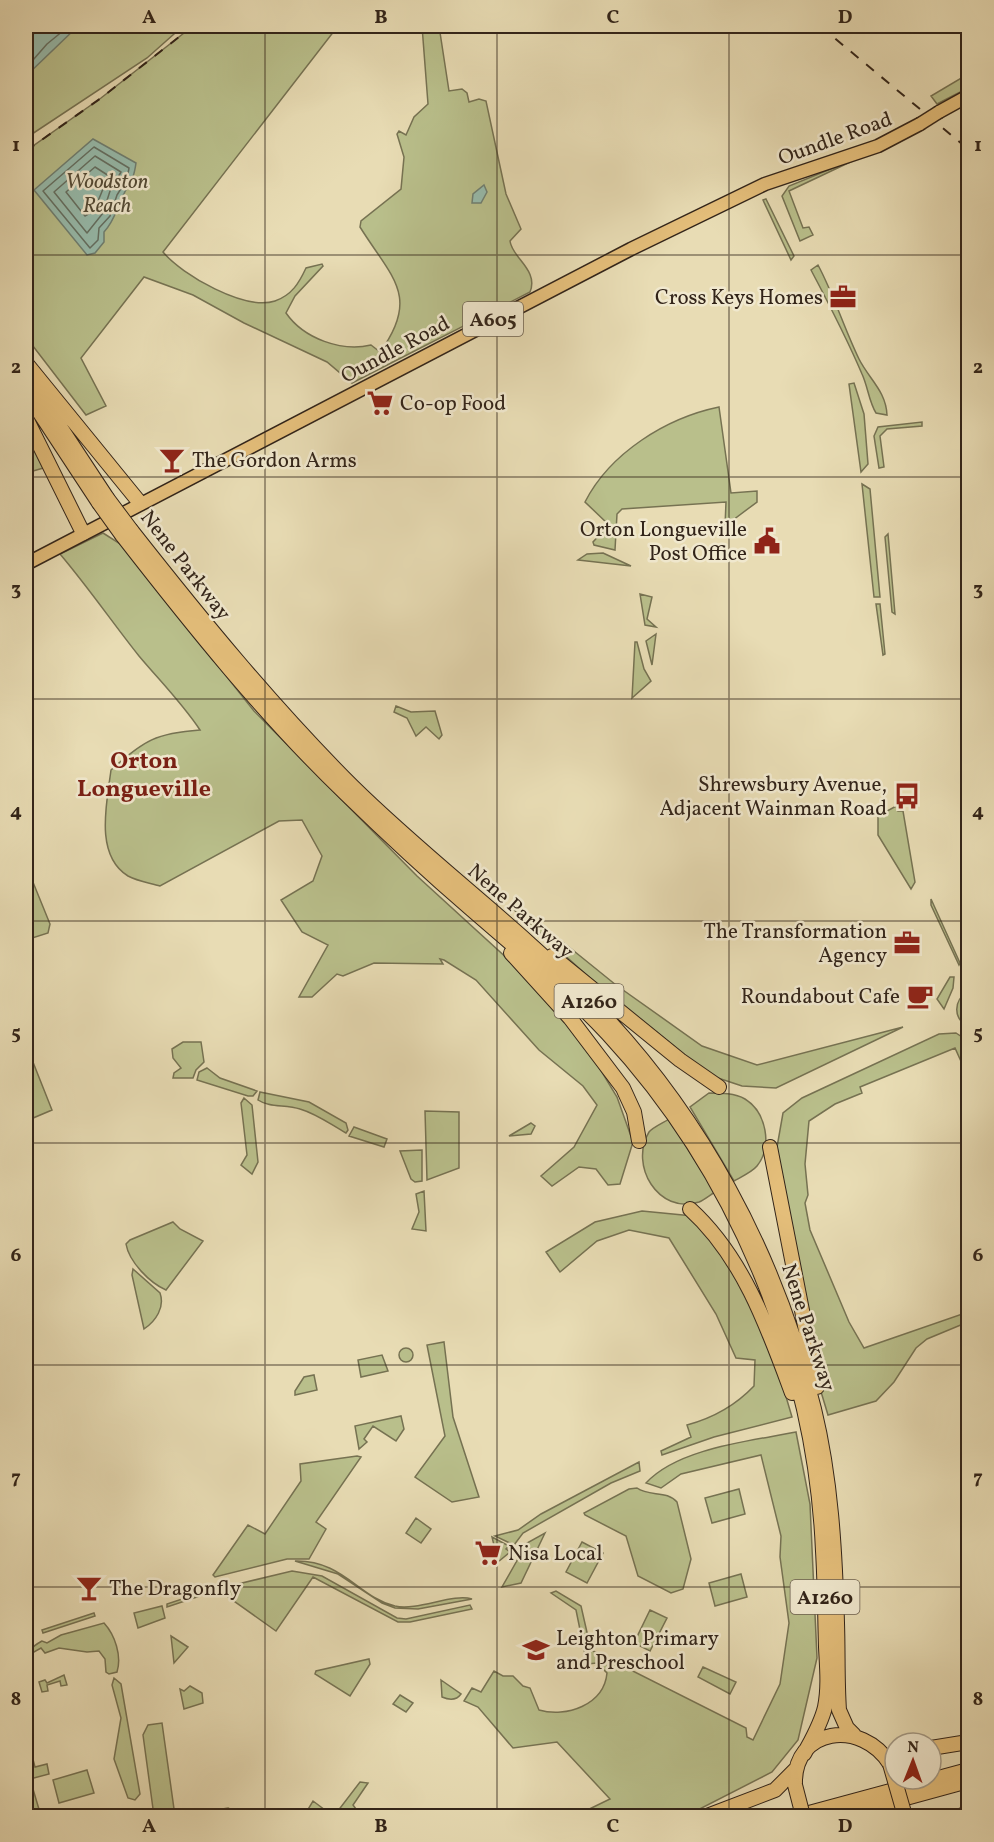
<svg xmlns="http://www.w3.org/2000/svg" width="994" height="1842" viewBox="0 0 994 1842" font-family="Vollkorn,serif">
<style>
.green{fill:#b9bf8b;stroke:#767252;stroke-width:1.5}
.water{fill:#97bcad;stroke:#6f7f72;stroke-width:1.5}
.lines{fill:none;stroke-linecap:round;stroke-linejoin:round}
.shore{stroke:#647063;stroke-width:1.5}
.primary-casing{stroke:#322419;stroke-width:15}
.highway-casing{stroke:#322419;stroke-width:16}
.primary{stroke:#e4be7a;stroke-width:12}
.highway{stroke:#e4be7a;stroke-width:14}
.rail{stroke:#322419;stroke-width:2;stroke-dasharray:10 10;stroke-linecap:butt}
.primary-bridge-casing{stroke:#322419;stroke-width:15;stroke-linecap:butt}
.highway-bridge-casing{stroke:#322419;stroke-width:16;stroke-linecap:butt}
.primary-bridge{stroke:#e4be7a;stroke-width:12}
.highway-bridge{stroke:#e4be7a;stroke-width:14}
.grid{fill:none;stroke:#322419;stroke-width:1.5;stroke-opacity:0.55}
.labels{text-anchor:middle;stroke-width:5;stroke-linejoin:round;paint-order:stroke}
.shield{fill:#f0e8ce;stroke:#6b5f4f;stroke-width:1.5}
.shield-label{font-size:20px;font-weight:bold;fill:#322419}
.street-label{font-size:21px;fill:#322419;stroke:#f0e8ce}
.park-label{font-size:21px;font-style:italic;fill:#544b36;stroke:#f0e8ce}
.poi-label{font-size:21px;fill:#322419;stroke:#f0e8ce;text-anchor:end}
.quarter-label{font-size:24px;font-weight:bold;fill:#7a1f14;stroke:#f0e8ce}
.neatline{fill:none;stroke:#322419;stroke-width:2}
.grid-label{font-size:20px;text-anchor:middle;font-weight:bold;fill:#322419}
</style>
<rect width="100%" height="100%" fill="#e8dcb4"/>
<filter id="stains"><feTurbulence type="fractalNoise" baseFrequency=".00333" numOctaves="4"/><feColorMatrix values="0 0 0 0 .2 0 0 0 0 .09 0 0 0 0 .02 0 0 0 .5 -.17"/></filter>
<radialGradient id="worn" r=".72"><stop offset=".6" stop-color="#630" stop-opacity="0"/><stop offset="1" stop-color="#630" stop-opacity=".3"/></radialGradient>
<path class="green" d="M26,26h157l-36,32 -121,80z
M193,26h145l-175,226c19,23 82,59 112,49 17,-6 24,-18 31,-33l16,-4 1,2 -28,30 -9,17c18,26 56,39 85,32l9,7c41,-56 11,-75 -20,-125l1,-6 40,-32 3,-32 -7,-23 2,-3 7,4 8,-18 14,-13 -6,-78h17l10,65 13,-2 5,4 2,9 10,-3 7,2 20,93 15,35 -11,12c2,17 29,29 20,51l-178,91 -25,-21 -83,-39 -51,-28 -49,-18 -63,81 25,48 -20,9 -60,-78v-186l75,-53z
M968,74v14l-31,16 -6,-8z
M865,155l-76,36 14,37 6,-1 4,8 -13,6 -18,-45 7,-10z
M766,199l28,57 -3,4 -28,-60z
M818,265c16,30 26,63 41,94 10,20 27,32 28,56l-11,-2c-7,-11 -8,-26 -14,-39 -15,-35 -33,-70 -51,-104z
M854,383l10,31 4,50 -7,8 -12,-88z
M719,407l12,86 26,-2v11l-32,24 1,-24 -104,7 -5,5 -2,36 -21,-5 -1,-3 16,-17 -24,-23c25,-49 81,-84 134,-95z
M922,422v4l-35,3 -7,7 4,31 -5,1 -5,-32 4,-9z
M26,425l21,42 -21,6z
M862,484l8,5 10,108h-6z
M103,533l19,12 132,166 163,165 116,106 55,67 29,48 16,45 -13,42 -12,1 -12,-16 -17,-2 -27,19 -11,-10 33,-29 23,-42 -14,-19 -44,-36 -63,-70 -32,-20 -4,-1 3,5 -69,-1 -31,13 -6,-2 -25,23h-13l29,-52 -26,-13 -21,-32 32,-19 9,-25 -20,-36 -23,1 -119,65c-10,-3 -23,-5 -32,-10 -34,-21 -21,-74 -17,-106 33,-30 46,-37 89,-40 -18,-27 -40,-49 -61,-74 -27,-34 -51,-69 -79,-102z
M888,534l7,80 -3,-2 -7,-75z
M603,553l28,13 -53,-6 9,-6z
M640,594l12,3 -5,22 9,8 -11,-2z
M876,604h4l5,50 -2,1z
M656,634l-4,31 -6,-24z
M635,642h2l7,27 7,12 -19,17z
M396,706l15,6 24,-1 7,24 -3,4 -13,-12 -10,9 -9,-18 -13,-6z
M898,805v6h5l12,71 -4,7 -33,-54v-19z
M26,865l24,59 -2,9 -22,7z
M931,899l29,64 -1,2 -28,-60z
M517,905l99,80 86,61 55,19 146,-38 -127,61 -34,-2 -36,-12 -97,-79 -97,-87z
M26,960l2,8 -1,79 25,63 -26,11z
M950,977h4l-1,11 -9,21 -7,-10z
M968,991v36c-15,-9 -15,-26 0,-36z
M956,1033l12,8v36l-13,-29 -95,39 2,6 -27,11 -26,17 -4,43 3,31 -3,8 5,27 39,92 15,26 104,-36v10l-41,17 -11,9 -22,34 -18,19 -48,14 -12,-40 -39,-228 6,-34 19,-15 137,-64z
M183,1042h18l3,20 -8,8 -3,8h-20l1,-5 7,-5 -8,-10 -1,-9z
M207,1068l13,10 37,13 -4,5h-5l-51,-16 2,-8z
M260,1092l49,10 37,21 2,7 -2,3c-16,-9 -29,-19 -46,-24 -14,-5 -30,-1 -42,-9z
M709,1093c12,0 26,0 36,6 21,13 28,47 12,67 -5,6 -16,11 -23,15l-44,-74z
M244,1098l8,7 6,57 -6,12 -11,-9 6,-10 -6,-52z
M425,1111l34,1v56l-32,12z
M669,1119l46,73c-5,3 -11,8 -16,10 -41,13 -70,-37 -50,-70 4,-5 14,-9 20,-13z
M531,1123l4,3 -4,8 -22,2z
M354,1127l33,12 -3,8 -35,-11z
M422,1150v31l-7,1 -4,-3 -11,-28z
M424,1191l2,40 -14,-2 7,-17 -3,-18z
M642,1211l51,5 34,43 42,80 23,78 -78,20 -52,18 -1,-4 30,-14 -4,-12c26,-7 48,-19 67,-39l1,-26 -19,-2 -20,-44 -47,-76 -40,-8 -32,11 -37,31 -14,-20 49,-30z
M173,1222l7,7 23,12 -37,49c-16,-7 -37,-28 -40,-46l4,-4z
M133,1269l27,24c5,14 -4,28 -16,36l-12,-54z
M444,1342l9,75 26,80 -27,5 -37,-25 30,-41 -18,-91z
M399 1355a7 7 0 1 1 14 0a7 7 0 1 1-14 0Z
M382,1355l6,16 -27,6 -3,-17z
M314,1375l3,15 -22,5v-4l9,-14z
M401,1416l3,13 -8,12 -23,-15 -9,13 3,3 -8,7 -4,-23z
M796,1432l14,72 7,154 -19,82 -26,32 -86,44h-111l35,-17 -53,-57 -44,6 -35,-41 -14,-6 8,-13 9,4 13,-21 9,5h10l10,10 7,2 9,22c27,8 65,-5 68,-37l-10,-10 -10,1 -11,-54 -25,-17 5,-2 25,15 10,44 155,78 1,9 6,3 27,-56 9,-61 -9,-66 1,-21 -20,-81 -80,19 -20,14 -15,-5c32,-35 105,-42 150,-51z
M357,1456l4,1 -45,65 10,7 -17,30h-22l-72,18 -2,-2 35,-50 17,9 36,-53 -1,-17z
M639,1462l1,9 -29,12 -88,50 -9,12 -19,-9 23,-6 23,-16z
M637,1488c12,9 30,2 40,14l14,57 -8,30 -12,4 -33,-17 -12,-40 -41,-21 -1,-2 45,-24z
M739,1489l6,25 -33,9 -7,-25z
M416,1518l15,11 -10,14 -15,-10z
M545,1533l-24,50 -19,4 25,-44z
M492,1537l17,9 -3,3 4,3 -12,10z
M582,1542l21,11 -16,30 -21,-11z
M295,1561c48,-1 63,36 100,45 23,5 58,-13 77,-7l-54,10 -23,-1 -13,-5 -44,-29z
M292,1571l30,5 75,42 9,1 64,-14 2,4 -62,13h-12l-85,-45 -37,54 -59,-42z
M741,1574l6,23 -32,9 -6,-23z
M206,1591l3,2 -42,14v-3z
M162,1606l3,12 -27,10 -4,-15z
M650,1610l17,8 -17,33 -16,-8z
M94,1613l1,3 -52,17 -1,-3z
M104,1623c11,12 18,33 13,49l-8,2 -3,-2 -1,-13 -6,-8 -12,1 -28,-4 -14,5 -4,-5 -9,5 -6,10c-1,-11 7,-17 16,-22l5,2 14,-8z
M171,1636l17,11 -14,16z
M369,1659l1,5 -20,32 -35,-22 1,-3z
M703,1667l33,15 -6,12 -32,-17z
M64,1675l3,10 -6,1 -1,-5 -13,4 1,6 -6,1 -3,-10 6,-2 2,3z
M114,1678l7,6 19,110 -5,6 -7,-2 -14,-39 7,-41 -9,-33z
M441,1680l20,14c-5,7 -12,6 -19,3z
M190,1686l12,7 1,10 -19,6 -4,-20 4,2z
M400,1695l13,8 -7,9 -13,-8z
M162,1723l13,93h-21l-11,-81 5,-10z
M30,1748l5,19 12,-3 2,10 -19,5 11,37h-15v-67z
M87,1770l7,23 -35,10 -6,-23z
M360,1782l8,1 -15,22 3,4 -5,7h-17z
M313,1801l20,15h-29z
M228,1808l14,8h-60z"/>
<path class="water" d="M41,26h37l-52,50v-34z
M93,139l43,24c-3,21 -7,18 -14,35 -7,14 -7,22 -18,34v10l-9,11 -8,2 -53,-65z
M484,185l3,7 -6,11h-9l1,-9z"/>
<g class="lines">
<path class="shore" d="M26,68l21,-24 22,-18
M94,147l35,21 -2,11 -10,16 -7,21 -11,12 -1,12 -8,8 -47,-57z
M95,156l26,16 -11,19 -7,22 -16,20 -33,-41z
M95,167l14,9c-8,13 -10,33 -24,40l-19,-24z"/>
<g class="primary-casing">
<path id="primary" d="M939,112l29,-16
M26,564l605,-315 134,-65 113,-38 42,-22"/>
</g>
<g class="highway-casing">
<path id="highway" d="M26,363l114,140
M30,381l77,117
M26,392l73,111
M26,418l57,115
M131,530c70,89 141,176 221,256 75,74 161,137 235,212 113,114 189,256 227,411 17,70 21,142 23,214 1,29 0,58 2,87l8,18 7,7
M122,535c70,90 141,179 223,258 41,40 83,79 126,116 46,40 94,79 137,125 128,138 207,328 215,517 2,32 2,64 3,96 1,20 3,40 -1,60 -4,17 -13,32 -21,47
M511,953l59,65 53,70 11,24 5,29
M552,956l128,104 39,27
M770,1147l47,240
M690,1209c53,48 78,119 102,184
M931,1748l37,-6
M795,1785c-2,-58 67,-66 95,-21
M707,1816l68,-26 21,-21
M798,1816l170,-46
M840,1816l128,-35
M960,1816l8,-3"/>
</g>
<use href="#primary" class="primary"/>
<use href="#highway" class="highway"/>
<path class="rail" d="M820,26l148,123
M26,151l75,-53 92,-72"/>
<g class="primary-bridge-casing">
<path id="primary-bridge" d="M920,124l19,-12"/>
</g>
<g class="highway-bridge-casing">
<path id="highway-bridge" d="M107,498l24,32
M99,503l23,32
M890,1764l15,52
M795,1785l8,31"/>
</g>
<use href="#primary-bridge" class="primary-bridge"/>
<use href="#highway-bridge" class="highway-bridge"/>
</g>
<path class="grid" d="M265,26v1790M497,26v1790M729,26v1790M26,255h942M26,477h942M26,699h942M26,921h942M26,1143h942M26,1365h942M26,1587h942"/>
<defs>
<g id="office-bare" transform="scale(2.07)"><path d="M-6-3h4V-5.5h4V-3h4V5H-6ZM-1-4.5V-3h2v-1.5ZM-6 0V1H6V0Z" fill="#8f2418" stroke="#f0e8ce" stroke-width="2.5" paint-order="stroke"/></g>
<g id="supermarket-bare" transform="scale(2.07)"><path d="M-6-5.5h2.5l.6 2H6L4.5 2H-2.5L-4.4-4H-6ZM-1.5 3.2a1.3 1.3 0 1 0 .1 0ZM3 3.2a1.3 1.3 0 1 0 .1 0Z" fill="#8f2418" stroke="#f0e8ce" stroke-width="2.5" paint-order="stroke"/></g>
<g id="bar-bare" transform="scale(2.07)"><path d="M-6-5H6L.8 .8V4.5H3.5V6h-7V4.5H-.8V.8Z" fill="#8f2418" stroke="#f0e8ce" stroke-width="2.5" paint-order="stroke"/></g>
<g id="civic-bare" transform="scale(2.07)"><path d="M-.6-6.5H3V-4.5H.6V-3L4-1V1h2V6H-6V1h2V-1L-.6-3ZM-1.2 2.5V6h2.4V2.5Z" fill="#8f2418" stroke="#f0e8ce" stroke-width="2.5" paint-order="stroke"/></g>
<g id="bus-bare" transform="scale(2.07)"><path d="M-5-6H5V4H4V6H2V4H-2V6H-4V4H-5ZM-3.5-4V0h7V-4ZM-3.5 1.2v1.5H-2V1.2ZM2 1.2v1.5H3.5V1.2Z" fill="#8f2418" stroke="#f0e8ce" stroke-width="2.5" paint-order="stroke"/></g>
<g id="cafe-bare" transform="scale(2.07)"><path d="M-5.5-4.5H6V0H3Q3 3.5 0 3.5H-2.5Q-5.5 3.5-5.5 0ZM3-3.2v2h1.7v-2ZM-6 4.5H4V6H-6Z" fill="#8f2418" stroke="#f0e8ce" stroke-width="2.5" paint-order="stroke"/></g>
<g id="school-bare" transform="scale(2.07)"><path d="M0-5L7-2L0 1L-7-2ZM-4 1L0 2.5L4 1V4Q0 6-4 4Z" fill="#8f2418" stroke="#f0e8ce" stroke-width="2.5" paint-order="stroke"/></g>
</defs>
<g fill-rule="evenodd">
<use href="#office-bare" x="843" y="297"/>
<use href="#supermarket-bare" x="380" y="403"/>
<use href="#bar-bare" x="172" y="460"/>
<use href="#civic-bare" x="767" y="541"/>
<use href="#bus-bare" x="907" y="796"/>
<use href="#office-bare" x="907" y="943"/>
<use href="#cafe-bare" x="920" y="996"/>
<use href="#supermarket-bare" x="488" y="1553"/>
<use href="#bar-bare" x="89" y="1588"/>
<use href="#school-bare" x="536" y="1650"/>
</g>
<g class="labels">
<g class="shield">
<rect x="463" y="302" width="60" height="34" rx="4.5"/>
<rect x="554.5" y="984" width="69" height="34" rx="4.5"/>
<rect x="790.5" y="1580" width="69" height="34" rx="4.5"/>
</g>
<g class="shield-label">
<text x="493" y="326">A605</text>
<text x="589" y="1008">A1260</text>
<text x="825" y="1604">A1260</text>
</g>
<g class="street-label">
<text transform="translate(835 138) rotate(-20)" y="7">Oundle Road</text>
<text transform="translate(395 349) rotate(-28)" y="7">Oundle Road</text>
<text transform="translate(186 565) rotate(52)" y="7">Nene Parkway</text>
<text transform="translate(521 911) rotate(41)" y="7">Nene Parkway</text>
<text transform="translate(809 1327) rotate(72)" y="7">Nene Parkway</text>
</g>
<g class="park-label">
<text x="107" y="188">Woodston<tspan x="107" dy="24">Reach</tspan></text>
</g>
<g class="poi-label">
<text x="823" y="304">Cross Keys Homes</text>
<text x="400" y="410" text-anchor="start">Co-op Food</text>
<text x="192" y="467" text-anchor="start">The Gordon Arms</text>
<text x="747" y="536">Orton Longueville<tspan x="747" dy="24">Post Office</tspan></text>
<text x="887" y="791">Shrewsbury Avenue,<tspan x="887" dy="24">Adjacent Wainman Road</tspan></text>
<text x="887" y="938">The Transformation<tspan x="887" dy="24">Agency</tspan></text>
<text x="900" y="1003">Roundabout Cafe</text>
<text x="508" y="1560" text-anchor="start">Nisa Local</text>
<text x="109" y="1595" text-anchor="start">The Dragonfly</text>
<text x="556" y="1645" text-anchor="start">Leighton Primary<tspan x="556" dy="24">and Preschool</tspan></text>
</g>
<g class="quarter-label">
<text x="144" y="768">Orton<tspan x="144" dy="28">Longueville</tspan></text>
</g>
</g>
<rect width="994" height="1842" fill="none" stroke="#e8dcb4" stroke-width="66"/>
<g transform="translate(913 1761) rotate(1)"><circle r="28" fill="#f0e8ce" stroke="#a49a86" stroke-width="1.5"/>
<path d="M0-4.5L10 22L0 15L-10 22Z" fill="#8f2418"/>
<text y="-9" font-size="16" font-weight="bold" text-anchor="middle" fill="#322419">N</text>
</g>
<rect x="33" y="33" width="928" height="1776" class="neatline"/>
<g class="grid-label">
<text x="149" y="23">A</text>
<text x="381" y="23">B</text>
<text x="613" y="23">C</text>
<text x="845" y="23">D</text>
<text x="16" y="151">1</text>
<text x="978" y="151">1</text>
<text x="16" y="373">2</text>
<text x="978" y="373">2</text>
<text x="16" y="595">3</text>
<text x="978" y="595">3</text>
<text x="16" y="817">4</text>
<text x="978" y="817">4</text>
<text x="16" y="1039">5</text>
<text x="978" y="1039">5</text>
<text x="16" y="1261">6</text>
<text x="978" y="1261">6</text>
<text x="16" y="1483">7</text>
<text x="978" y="1483">7</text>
<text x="16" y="1705">8</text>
<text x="978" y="1705">8</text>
<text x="149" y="1832">A</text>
<text x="381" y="1832">B</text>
<text x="613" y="1832">C</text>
<text x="845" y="1832">D</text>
</g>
<rect width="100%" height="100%" filter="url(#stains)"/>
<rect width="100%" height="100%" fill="url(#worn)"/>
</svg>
